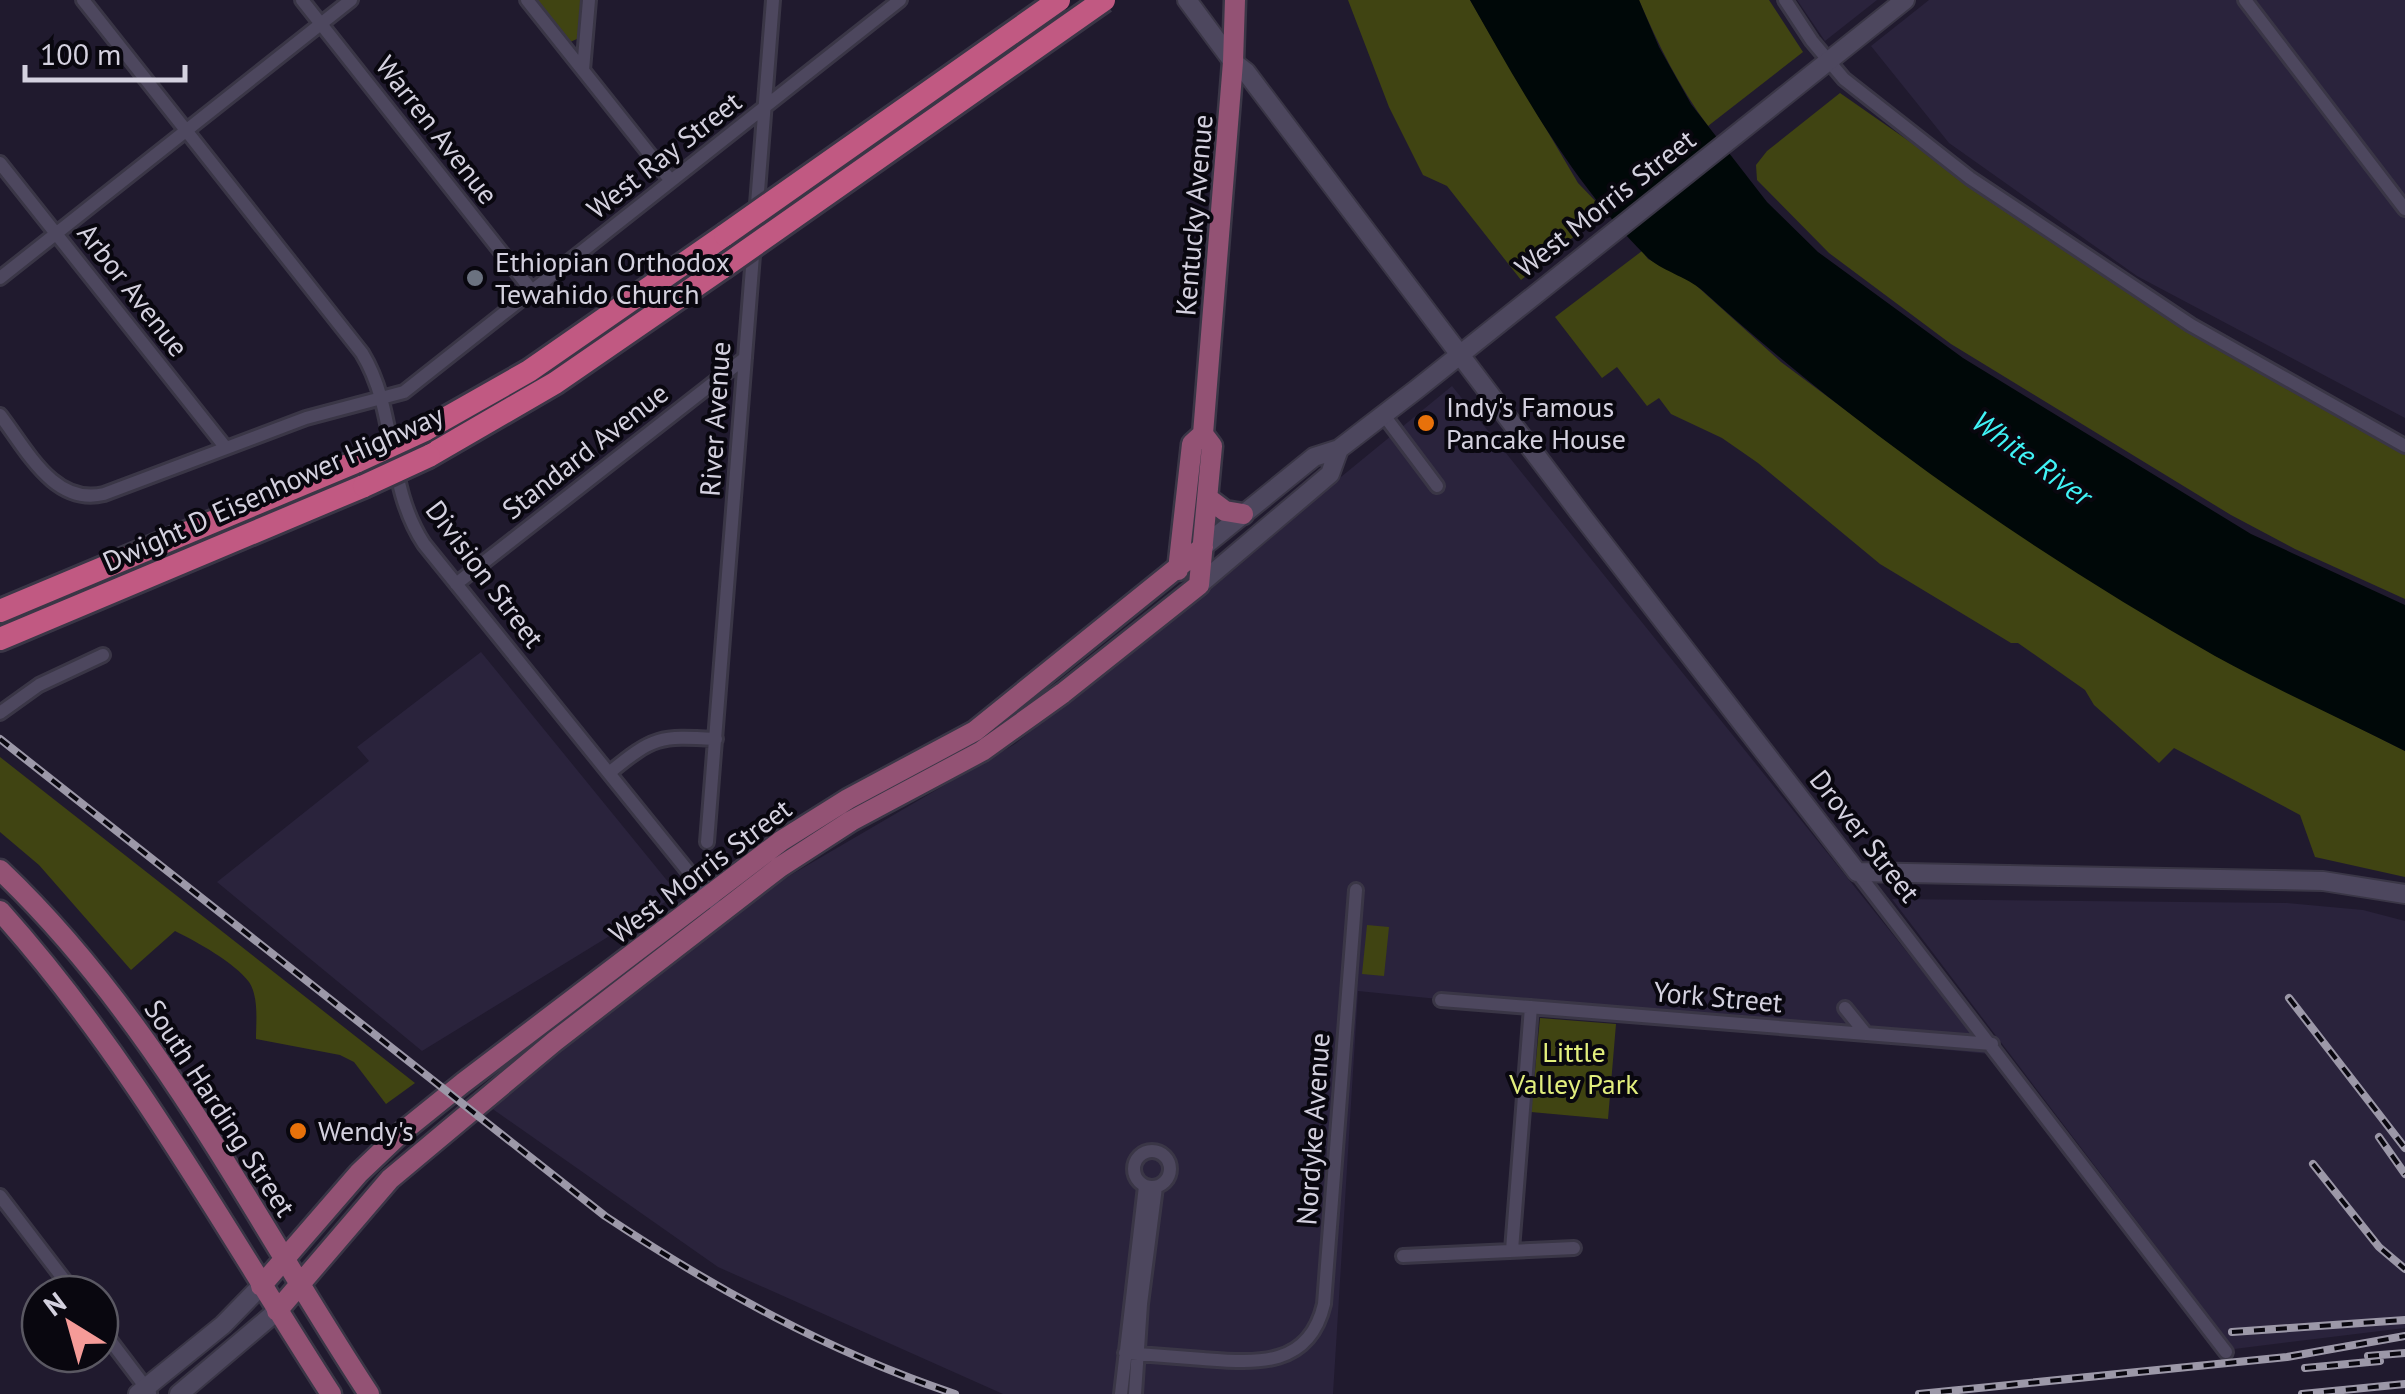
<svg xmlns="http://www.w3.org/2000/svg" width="2405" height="1394" viewBox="0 0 2405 1394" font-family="'PT Sans',sans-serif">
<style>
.built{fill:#2a233c}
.green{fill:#404412}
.water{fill:#000808}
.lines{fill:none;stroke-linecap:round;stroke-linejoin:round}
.street-casing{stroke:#3a3646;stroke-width:18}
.secondary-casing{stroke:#3a3646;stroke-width:22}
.primary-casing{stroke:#3a3646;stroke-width:25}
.highway-casing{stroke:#3a3646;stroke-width:28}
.street{stroke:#4d475e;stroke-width:12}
.secondary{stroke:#4d475e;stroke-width:18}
.primary{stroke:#935274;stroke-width:20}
.highway{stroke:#c15982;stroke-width:22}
.rail-casing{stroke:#9c98a8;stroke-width:8}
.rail{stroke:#09070f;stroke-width:4;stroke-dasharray:11;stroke-linecap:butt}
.highway-bridge-casing{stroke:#3a3646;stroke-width:28;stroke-linecap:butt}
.highway-bridge{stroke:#c15982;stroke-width:22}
.worship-dot{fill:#6b7280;stroke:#09070f;stroke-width:4}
.food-dot{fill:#e8710a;stroke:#09070f;stroke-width:4}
.labels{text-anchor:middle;stroke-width:8;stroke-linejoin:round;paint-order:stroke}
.street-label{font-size:28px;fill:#d4d1df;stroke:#09070f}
.poi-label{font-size:28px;fill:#d4d1df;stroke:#09070f;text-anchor:start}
.park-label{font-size:28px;fill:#e2ee7d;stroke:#09070f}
.water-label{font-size:30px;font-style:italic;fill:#40f3f6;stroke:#09070f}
</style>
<rect width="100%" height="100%" fill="#201a2e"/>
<path class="built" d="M1797,0h80l-52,41z
M1929,0h476v418l-268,-142 -188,-133 -78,-97z
M1452,386l537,668 -631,-63 -25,403h-330l-285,-127 -231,-162 273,-212 255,-149z
M481,652l197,242 -256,157 -205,-169 152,-121 -12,-14z
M1892,899l395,4 76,7 42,11v407l-171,21z"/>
<path class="green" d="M534,0h47l-2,38 -11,5z
M1348,0h122l108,183 27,28 -84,69 -74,-94 -24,-11 -34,-68z
M1639,0h130l34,52 -95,74c-29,-39 -50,-82 -69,-126z
M1840,93l277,193 288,166v147l-110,-50 -64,-34 -280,-171 -122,-91 -72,-73 -1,-15 11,-14z
M1642,251l6,8 41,20 92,83 141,105 128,86 166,103 189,95v126l-90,-20 -15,-42 -126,-67 -15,15 -65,-58 -9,-15 -67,-47h-7l-131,-79 -122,-101 -36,-25 -51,-24 -12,-16 -12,8 -30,-39 -15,11 -47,-61z
M0,757l415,326 -29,21 -32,-42 -14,-7 -84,-16c0,-17 3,-42 -7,-57 -15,-20 -52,-40 -74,-51l-44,39 -92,-105 -39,-33z
M1367,925l22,2 -5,49 -22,-2z
M1540,1018l76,6 -8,95 -77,-7z"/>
<path class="water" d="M1470,0h169l20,47 32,57 76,98 51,50 145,106 288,176 154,71v146c-63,-32 -128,-61 -190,-95 -181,-103 -357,-225 -512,-365 -17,-15 -42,-20 -57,-35 -74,-74 -125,-166 -176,-256z"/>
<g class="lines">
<g class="street-casing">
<path id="street" d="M83,0l279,353c36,59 23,132 62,191l297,368
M302,0l230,291
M527,0l144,181
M1785,0l27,41 32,38 126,99 221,147 214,121
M2245,0l160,209
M583,70l6,-70
M0,163l226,285
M0,278l351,-278
M1383,414l54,72
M0,415c27,35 54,91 104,79l202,-76 98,-26 496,-392
M456,584l289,-226
M0,713l39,-28 64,-30
M609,773c45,-37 50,-37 107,-34
M707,842l66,-842
M1857,872l369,480
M1441,1000l551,44
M1845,1008l21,26
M1134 1169a18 18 0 1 1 36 0a18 18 0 1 1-36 0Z
M0,1196l75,98
M1512,1250l19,-243
M1403,1256l171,-8
M100,1327l50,66
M1125,1353c26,2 52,4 78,6 53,4 106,9 121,-55l32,-414
M1121,1394l24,-208
M1135,1394l6,-90 15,-117"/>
</g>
<g class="secondary-casing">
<path id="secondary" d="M1187,0l46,62 13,10 333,440 278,360 466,9 82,13
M1203,547l111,-90 25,-8 78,-60 488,-389
M1199,585l131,-111 9,-25
M138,1394l85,-69 38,-39
M179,1394l98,-83"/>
</g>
<g class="primary-casing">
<path id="primary" d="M1209,499l16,12 18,3
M1178,570l14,-126 11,-10
M0,870c156,148 252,346 369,524
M0,911c131,146 225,319 331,483
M261,1286l98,-113 42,-40 62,-50 318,-242 67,-42 127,-68 228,-184
M277,1311l113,-132 165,-138 225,-174 71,-46 131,-70 81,-58 136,-108 13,-139 -9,-12 30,-372 2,-62"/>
</g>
<g class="highway-casing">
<path id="highway" d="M425,430l104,-59 196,-136
M429,456l126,-73 167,-115
M0,611l358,-150
M0,639l364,-153"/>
</g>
<use href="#street" class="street"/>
<use href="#secondary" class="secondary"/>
<use href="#primary" class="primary"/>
<use href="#highway" class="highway"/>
<g class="rail-casing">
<path id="rail" d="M0,739l605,477c110,73 224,136 350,178
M2289,998l116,150
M2379,1137l26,37
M2313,1164l66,83 26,22
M2232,1332l173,-12
M2368,1356l37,-3
M2305,1368l75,-7
M1919,1394l368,-37 118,-21
M2302,1394l103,-10"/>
</g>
<use href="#rail" class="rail"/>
<g class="highway-bridge-casing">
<path id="highway-bridge" d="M725,235l334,-235
M722,268l382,-268
M358,461l67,-31
M364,486l65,-30"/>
</g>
<use href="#highway-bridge" class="highway-bridge"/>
</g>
<circle class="worship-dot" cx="475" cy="278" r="10"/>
<g class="food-dot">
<circle cx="1426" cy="423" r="10"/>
<circle cx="298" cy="1131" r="10"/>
</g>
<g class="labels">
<g class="street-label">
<text transform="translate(437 130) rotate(52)" y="10">Warren Avenue</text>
<text transform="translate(664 155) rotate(-38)" y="10">West Ray Street</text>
<text transform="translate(1605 203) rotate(-38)" y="10">West Morris Street</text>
<text transform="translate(1194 215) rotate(-85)" y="10">Kentucky Avenue</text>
<text transform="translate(133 290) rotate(52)" y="10">Arbor Avenue</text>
<text transform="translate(715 419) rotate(-86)" y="10">River Avenue</text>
<text transform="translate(585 451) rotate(-38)" y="10">Standard Avenue</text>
<text transform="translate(273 488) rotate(-24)" y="10">Dwight D Eisenhower Highway</text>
<text transform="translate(485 574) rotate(53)" y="10">Division Street</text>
<text transform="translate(1865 836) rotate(52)" y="10">Drover Street</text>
<text transform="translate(700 871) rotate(-37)" y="10">West Morris Street</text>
<text transform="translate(1718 997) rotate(5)" y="10">York Street</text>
<text transform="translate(220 1108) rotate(57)" y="10">South Harding Street</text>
<text transform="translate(1313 1129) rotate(-86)" y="10">Nordyke Avenue</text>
</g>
<g class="poi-label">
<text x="495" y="272">Ethiopian Orthodox<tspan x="495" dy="32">Tewahido Church</tspan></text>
<text x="1446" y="417">Indy's Famous<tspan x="1446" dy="32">Pancake House</tspan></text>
<text x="318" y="1141">Wendy's</text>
</g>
<g class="park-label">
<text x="1574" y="1062">Little<tspan x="1574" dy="32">Valley Park</tspan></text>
</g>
<g class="water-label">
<text transform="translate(2032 459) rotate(36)" y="10">White River</text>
</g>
</g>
<g transform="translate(70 1324) rotate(323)"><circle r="48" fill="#09070f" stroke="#5a5862" stroke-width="2.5"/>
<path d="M0-8L18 38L0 25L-18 38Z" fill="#f59b98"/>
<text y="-15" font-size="28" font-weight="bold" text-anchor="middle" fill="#d4d1df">N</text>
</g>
<path d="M25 65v15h160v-15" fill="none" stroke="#d4d1df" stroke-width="5"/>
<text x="40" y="65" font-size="30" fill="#d4d1df" stroke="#09070f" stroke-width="8" paint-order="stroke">100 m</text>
</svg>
